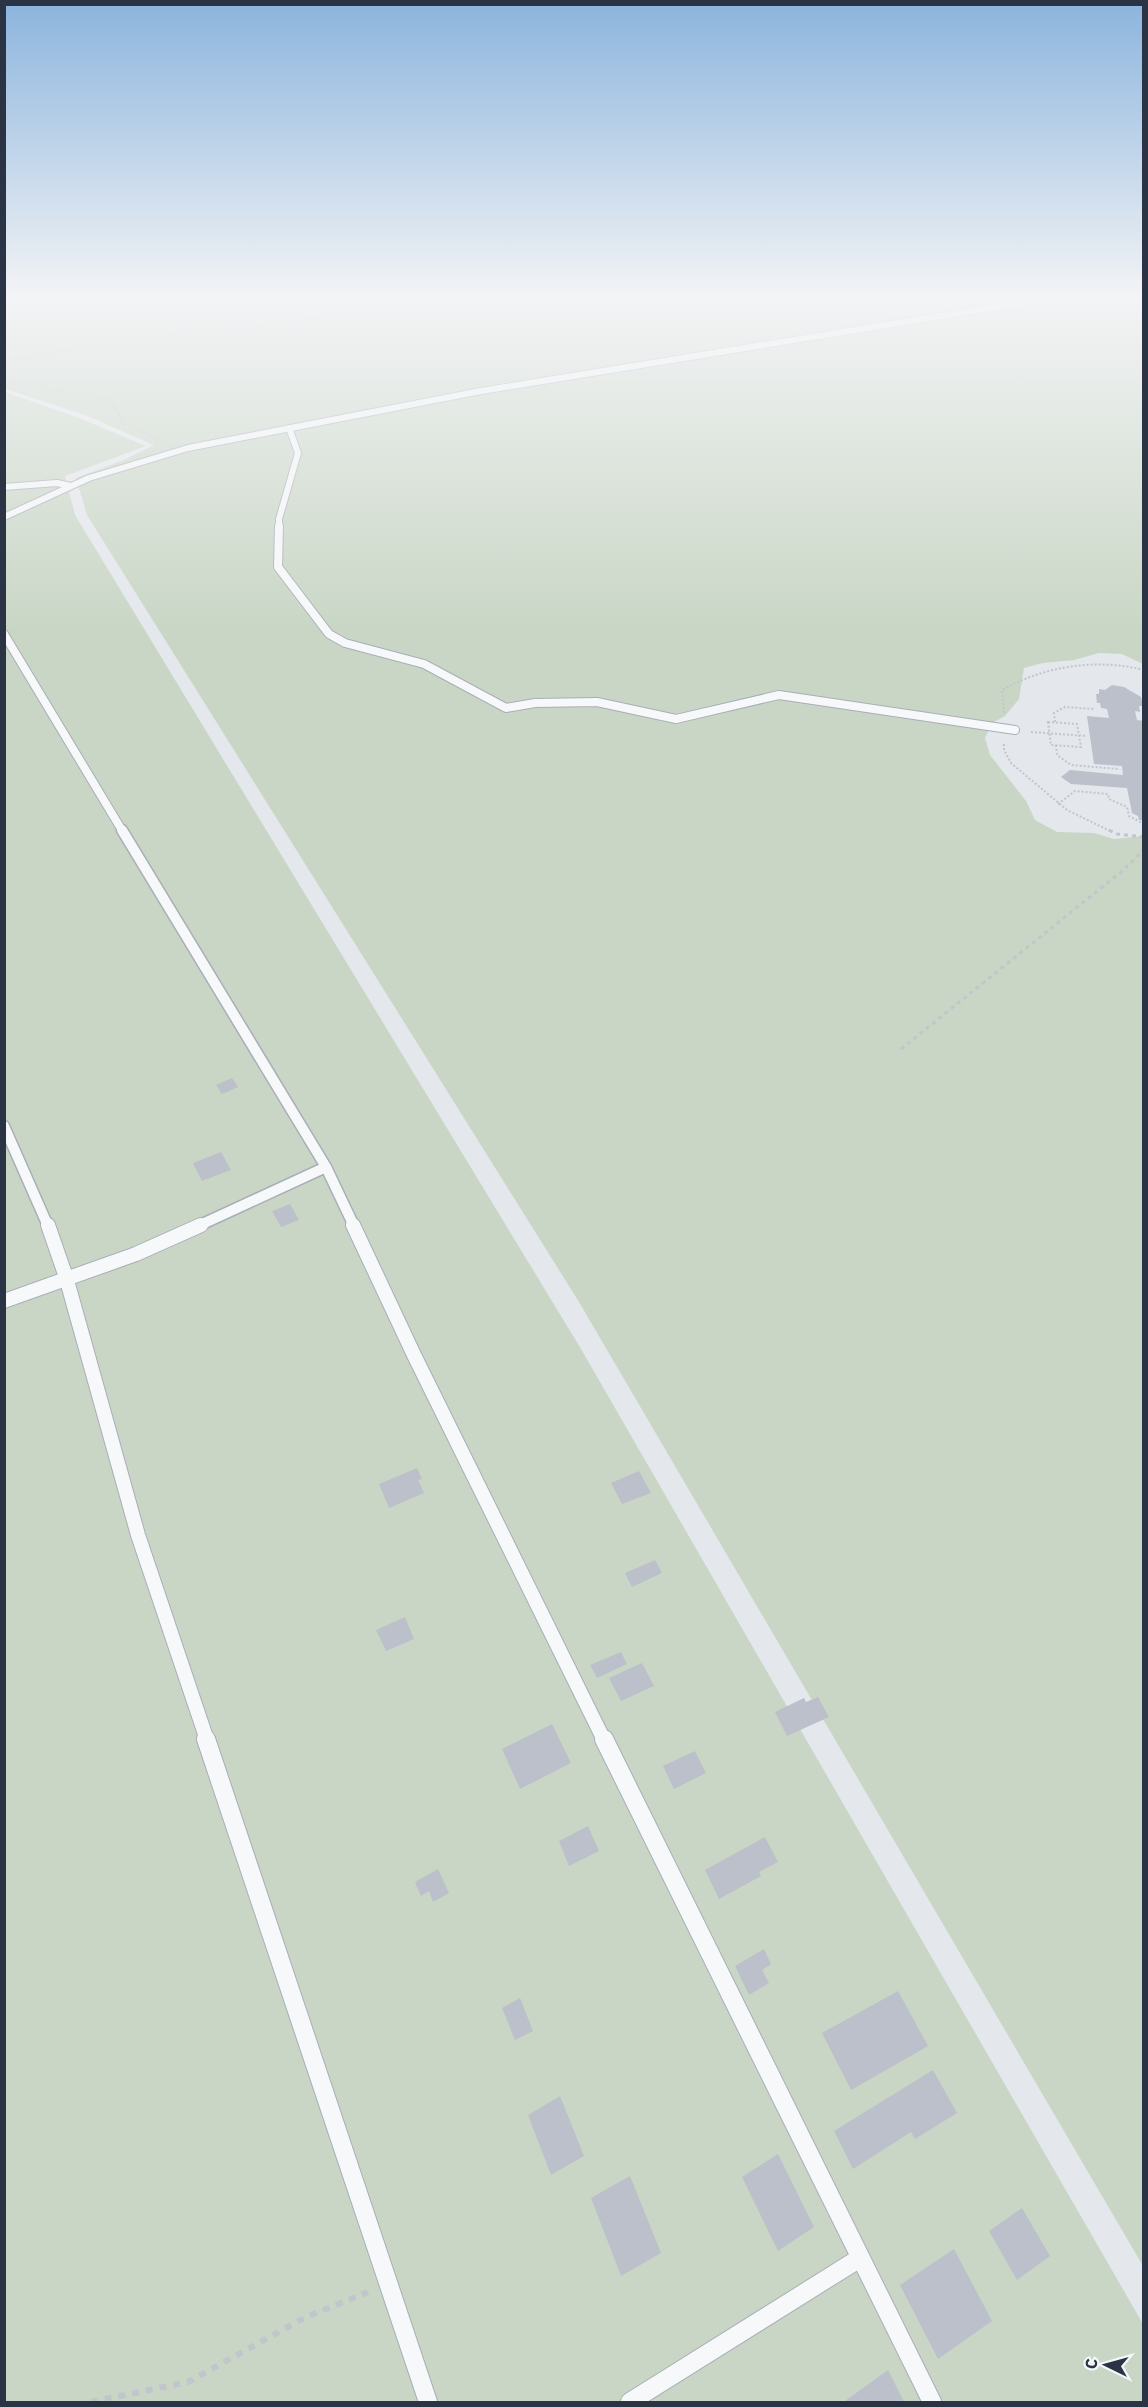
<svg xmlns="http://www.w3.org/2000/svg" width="1148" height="2407" viewBox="0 0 1148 2407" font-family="'IBM Plex Sans',sans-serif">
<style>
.green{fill:#c9d6c5}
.building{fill:#bbc0ca}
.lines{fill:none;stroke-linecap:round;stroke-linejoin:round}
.lane-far4-casing{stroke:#a9aeb7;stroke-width:8}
.lane-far3-casing{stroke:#a9aeb7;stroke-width:10}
.lane-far2-casing{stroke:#a9aeb7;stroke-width:13}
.lane-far1-casing{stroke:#a9aeb7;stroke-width:16}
.lane-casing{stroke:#a9aeb7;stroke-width:20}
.path-far2{stroke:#c2c5cb;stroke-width:2;stroke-dasharray:2 2;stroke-linecap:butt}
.path-far1{stroke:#c2c5cb;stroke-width:3;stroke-dasharray:4 4;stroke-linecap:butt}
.path{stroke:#c2c5cb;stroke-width:6;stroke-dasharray:7 7;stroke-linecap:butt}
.lane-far4{stroke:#f7f8fa;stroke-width:6}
.lane-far3{stroke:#f7f8fa;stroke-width:8}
.lane-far2{stroke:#f7f8fa;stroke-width:10}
.lane-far1{stroke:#f7f8fa;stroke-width:14}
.lane{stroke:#f7f8fa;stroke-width:18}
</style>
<rect width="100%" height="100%" fill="#e4e7ec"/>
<path class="green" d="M5,294h1138v370l-21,-10 -23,-1 -25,7 -31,3 -19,5 -5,31 -14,17 -13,7 -7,15 5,17 36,46 9,19 22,12 37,1 20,6 29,-3v1430l-564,-964 -492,-787 -11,-37 50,-19 28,-14 -69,-30 -80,-26z
M5,392l74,26 67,28 -81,30 10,39 506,834 562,975 1,78h-1139z"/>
<path class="building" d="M1112,685l12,2 17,10 2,9h-4l1,6 -5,-1 2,9 7,1v99h-5l-1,-4 -6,-3 -5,-25 -56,-4 -10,-7 9,-7 53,5 -1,-9 -28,-2 -7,-48 22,2 -2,-9 -6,-1 -1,-5h-3l-1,-9h3v-5l6,1z
M232,1078l6,9 -16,7 -6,-9z
M221,1152l10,18 -29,11 -9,-18z
M290,1204l9,16 -18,7 -9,-16z
M417,1468l5,11 -4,1 6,13 -35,15 -10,-24z
M639,1471l12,22 -29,11 -11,-21z
M655,1560l7,13 -30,14 -7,-14z
M405,1617l9,22 -28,12 -10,-21z
M621,1652l6,12 -30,14 -7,-13z
M642,1663l12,23 -33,15 -12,-23z
M818,1697l11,20 -42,19 -12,-24 29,-14 2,4z
M552,1724l19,39 -51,26 -18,-40z
M695,1751l11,22 -32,16 -11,-23z
M588,1826l11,25 -30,15 -10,-25z
M765,1837l13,25 -19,10 2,4 -42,23 -14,-29z
M438,1869l11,24 -16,9 -4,-11 -8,5 -6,-14z
M764,1949l7,15 -9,6 7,13 -20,12 -14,-29z
M898,1991l30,55 -77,44 -29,-57z
M520,1998l13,33 -18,9 -13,-32z
M933,2070l24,43 -42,26 -4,-7 -58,37 -19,-38z
M560,2096l24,60 -33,19 -23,-60z
M778,2154l36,73 -36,24 -36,-74z
M630,2176l31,77 -40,23 -30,-78z
M1022,2208l28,48 -33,24 -28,-49z
M954,2249l38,72 -54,38 -38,-74z
M888,2370l16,32h-58l-1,-1z"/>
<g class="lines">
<g class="lane-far4-casing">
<path id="lane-far4" d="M4,487l53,-4 14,3
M4,517l85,-39 99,-30 293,-57 595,-97
M279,528v-9l19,-66 -9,-25"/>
</g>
<g class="lane-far3-casing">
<path id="lane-far3" d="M279,526l-1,41 51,67 16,9 79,21 82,44 29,-5 62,-1 79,17 103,-24 236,35
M4,634l119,198"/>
</g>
<g class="lane-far2-casing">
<path id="lane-far2" d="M122,830l204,337 28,59
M4,1126l44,100
M198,1226l128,-59"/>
</g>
<g class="lane-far1-casing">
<path id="lane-far1" d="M48,1225l18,52 72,258 69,205
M353,1225l61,130 190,385
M4,1301l132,-47 65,-29"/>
</g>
<g class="lane-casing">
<path id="lane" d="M206,1739l222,663
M604,1739l328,663
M630,2402l230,-144"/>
</g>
<path class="path-far2" d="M4,361l123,-21 170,-19 173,-27
M4,381l106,19 15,24 33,15
M1004,713l-2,-23c43,-24 94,-32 142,-20
M1048,722l29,2 4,23 -30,-2z
M1055,722l-1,-9 11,-6 29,2
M1031,732l56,4
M1004,744v6l7,13 56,47 45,22
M1056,745l1,10 14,10 47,4
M1058,804l17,-13 33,3 1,5 18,8 2,9 15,8"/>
<path class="path-far1" d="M1109,830l8,4 27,3
M901,1049l220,-177 23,-22"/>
<path class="path" d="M91,2402l97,-20 118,-65 62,-25"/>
<use href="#lane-far4" class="lane-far4"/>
<use href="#lane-far3" class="lane-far3"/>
<use href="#lane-far2" class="lane-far2"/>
<use href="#lane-far1" class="lane-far1"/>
<use href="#lane" class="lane"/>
</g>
<linearGradient id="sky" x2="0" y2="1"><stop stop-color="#8bb4dd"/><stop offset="0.47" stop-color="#f3f4f6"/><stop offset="1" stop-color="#f3f4f6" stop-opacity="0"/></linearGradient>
<rect width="1148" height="631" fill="url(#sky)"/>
<rect width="1148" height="2407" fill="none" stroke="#2b3445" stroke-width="12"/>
<g transform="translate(1106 2365) rotate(275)" stroke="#f4f6f9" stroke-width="4.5" paint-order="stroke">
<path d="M0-4.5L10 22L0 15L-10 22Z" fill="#2b3445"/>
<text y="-9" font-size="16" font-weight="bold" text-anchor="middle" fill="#2b3445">С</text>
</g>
</svg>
